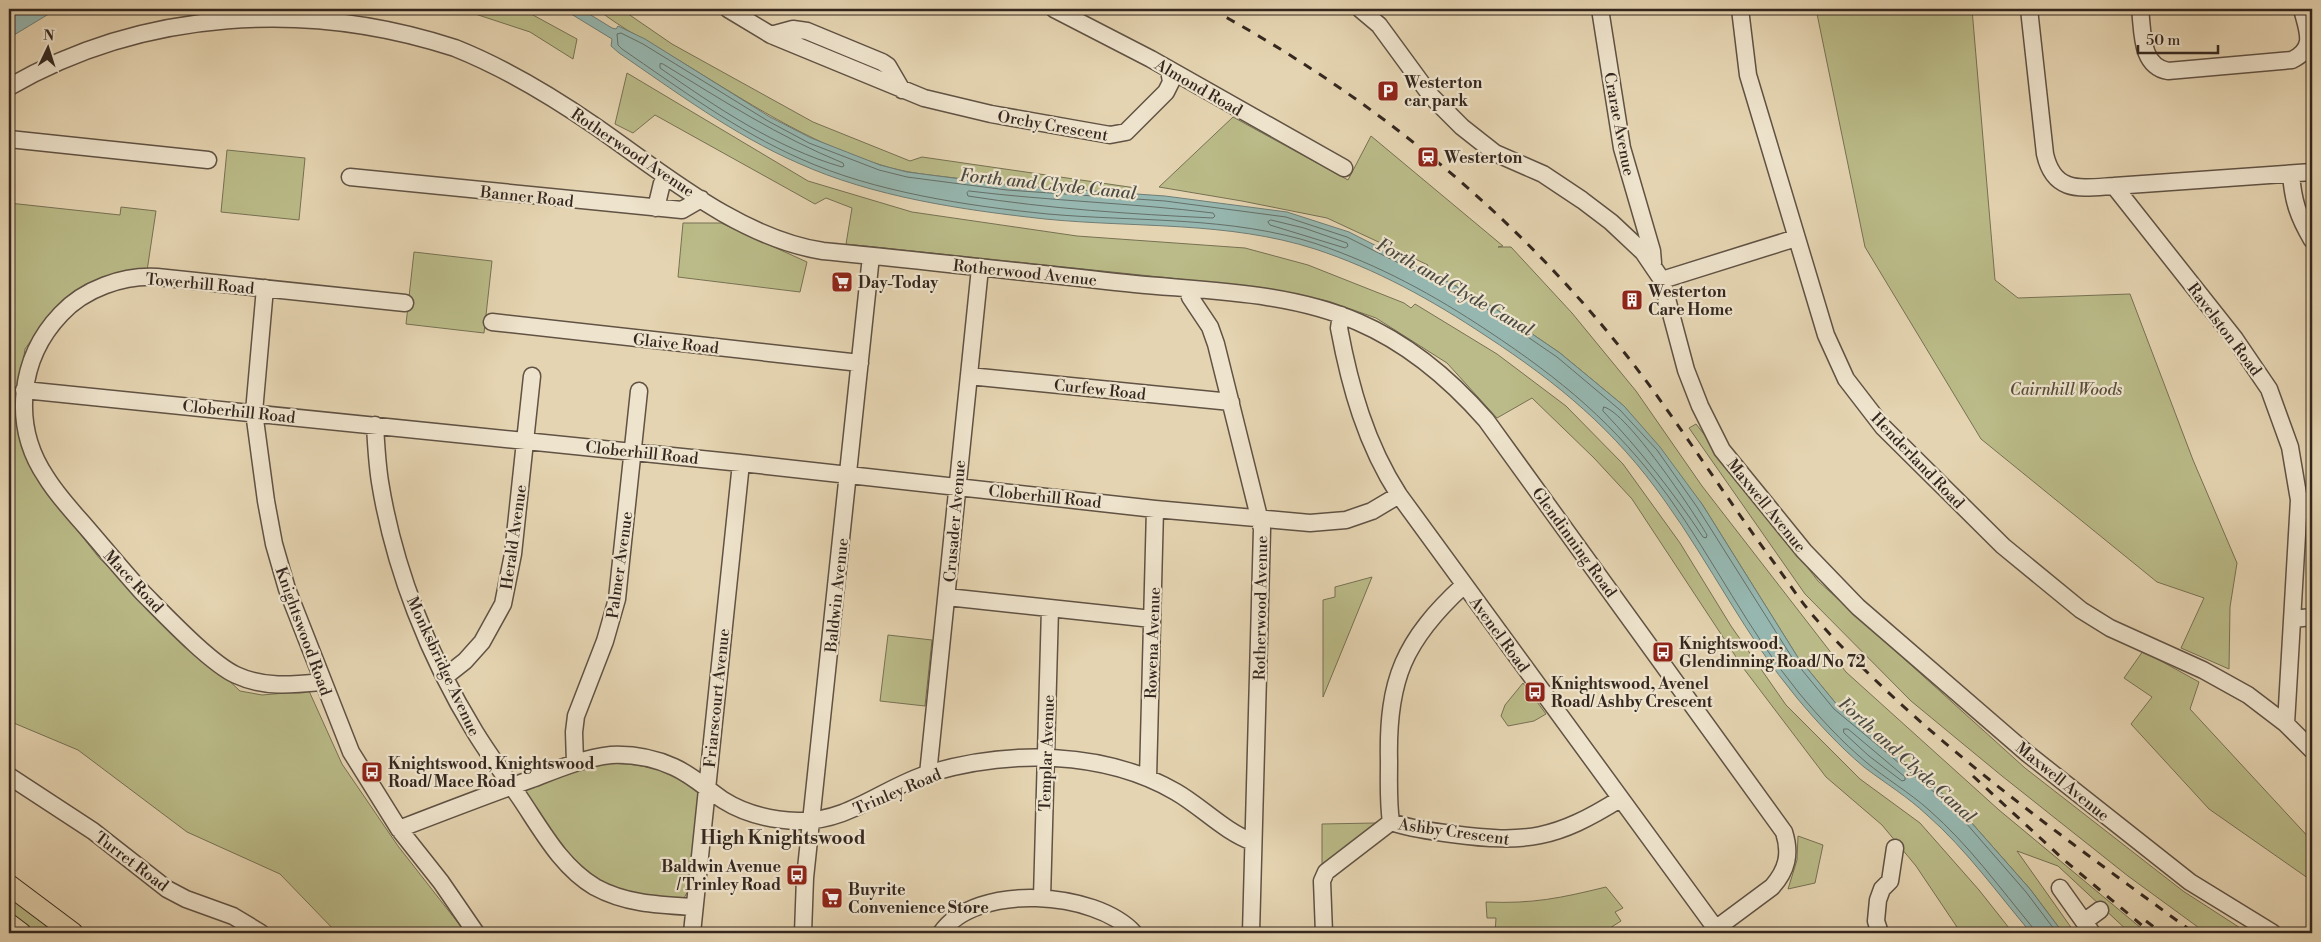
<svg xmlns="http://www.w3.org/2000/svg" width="2321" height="942" viewBox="0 0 2321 942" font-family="'Libre Bodoni',serif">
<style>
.green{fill:#babb88;stroke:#777154}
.water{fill:#96b7b0;stroke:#6f7d76}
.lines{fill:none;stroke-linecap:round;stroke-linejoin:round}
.shore{stroke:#656f68;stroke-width:1}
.minor-casing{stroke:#605244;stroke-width:19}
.major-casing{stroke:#34271f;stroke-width:22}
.minor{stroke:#eee3cc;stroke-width:16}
.major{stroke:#e5d4b1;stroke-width:20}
.rail{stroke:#34271f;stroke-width:3;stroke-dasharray:9 9;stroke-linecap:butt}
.labels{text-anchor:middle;stroke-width:4.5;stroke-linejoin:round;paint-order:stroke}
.poi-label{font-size:16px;font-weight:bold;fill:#34271f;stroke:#eee3cc;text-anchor:start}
.street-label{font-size:16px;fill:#34271f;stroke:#eee3cc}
.park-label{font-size:16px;font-style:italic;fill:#564c39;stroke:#eee3cc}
.water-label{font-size:18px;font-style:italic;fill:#4c4b43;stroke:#eee3cc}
.quarter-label{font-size:19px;font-weight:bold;fill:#34271f;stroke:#eee3cc}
</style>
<rect width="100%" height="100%" fill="#e5d4b1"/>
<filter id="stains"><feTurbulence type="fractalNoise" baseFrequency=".004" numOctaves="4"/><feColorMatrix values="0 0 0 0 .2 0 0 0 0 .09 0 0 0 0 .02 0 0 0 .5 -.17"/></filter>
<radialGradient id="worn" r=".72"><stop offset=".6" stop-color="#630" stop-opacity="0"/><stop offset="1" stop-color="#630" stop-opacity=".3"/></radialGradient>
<path class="green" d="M460,9h62l55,30 -4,20 -43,-27z
M597,9h24l51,35 141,78 97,39 12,-4 214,31 -8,6c-58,-4 -115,-8 -173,-16 -25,-3 -50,-5 -74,-13 -73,-22 -137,-65 -201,-104 -28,-17 -58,-32 -83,-52z
M1816,9h156l23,271 23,18 112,-4 63,166 44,103 -7,44 -1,62 -48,-21 23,-50 -47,-16 -176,-143 -116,-192z
M627,73l181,108 104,31 165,24 168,12 63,17 96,38 7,5 4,-4 82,50 69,52 57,58 57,79 51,83 55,79 74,74 60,44 59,67 34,43h-52l-45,-67 -34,-41 -56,-48 -82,-108 -112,-170 -38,-41 -62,-60 -35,20 -50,-55 -71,-45 -48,-17 -64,-13 -418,-44 6,-36 -26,-10 -11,6 -160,-89 -22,18 -18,-9z
M1233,117l115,63 23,-44 132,110 -5,1h13l61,66 64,78 66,95 144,186 153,138 148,123h-17l-72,-67 -41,-15 58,82h-12l-33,-44 -75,-85 -117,-98 -41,-50 -95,-152 -78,-98 -64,-53 -79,-54 -55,-29 2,-5 -101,-47 -85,-17 -83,-14z
M227,150l78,8 -6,62 -78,-8z
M9,203l111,12 1,-8 35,4 -9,60 -90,37 -12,13 -20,28 -10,67 24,66 61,77 140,132 22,4 47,-4 33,73 56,82 68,87h-129l-57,-59 -93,-42 -109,-82 -69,-29z
M683,223h38l86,39 -7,30 -122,-15z
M414,252l78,9 -8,72 -78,-9z
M1696,424l122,157 207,187 158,123 65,42h-42l-78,-57 -126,-100 -91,-75 -106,-107 -116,-166z
M1372,577l-49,120v-97l12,-3v-10z
M888,635l44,5 -7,66 -45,-5z
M2143,651l56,31 -9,27 122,132v40l-103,-72 -78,-85 21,-27 -28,-19z
M1523,683l23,31 -12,7 -26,5 -7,-10 4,-11z
M612,763c26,1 67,7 85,27l2,7 -11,94 -4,7 -5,2c-14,-1 -29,-1 -42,-4 -55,-15 -82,-58 -111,-102l1,-4 7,-4 59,-21z
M1375,823l-53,44v-43z
M1798,836l25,9 -8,38 -27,6 9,-29z
M1606,887l17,21 -8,4 6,9 -19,12h-107l1,-15h-9l-1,-16c47,2 75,-4 120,-15z
M9,895l51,38h-30l-21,-16z"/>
<path class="water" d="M9,9h48l-48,29z
M563,9h18l31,19 4,1 2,-3 27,13 125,78 41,21 69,27 27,7 101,13 157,11 122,16 62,20 132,67 79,54 64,53 36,41 42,57 95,152 41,50 117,98 75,85 33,44h-32c-33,-39 -65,-84 -104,-118 -19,-18 -42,-32 -63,-48 -24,-20 -47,-45 -67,-69 -51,-61 -86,-133 -132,-197 -50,-71 -107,-118 -179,-165 -54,-36 -110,-67 -171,-87 -87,-28 -180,-21 -270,-30 -82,-9 -172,-22 -247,-56 -64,-28 -122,-71 -179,-110l-8,-7 1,-7z"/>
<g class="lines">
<path class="shore" d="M663,64c59,36 116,73 180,99l1,3 -2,1c-66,-19 -126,-60 -182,-99v-4z
M969,191c81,10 163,12 244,22l2,3 -2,2c-82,-4 -163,-9 -245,-22l-1,-3z
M1271,220l33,8 43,15 1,3 -3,2 -75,-23 -2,-3z
M1604,407c23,5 89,104 103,128l-1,3 -3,-1c-30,-45 -63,-87 -100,-126z
M1844,729h4l57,48v3l-3,1 -33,-25 -25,-23z
M2035,933l-2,-5c-33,-40 -65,-84 -104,-118 -20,-18 -43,-31 -63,-48 -24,-20 -47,-45 -67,-69 -50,-61 -85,-133 -131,-197 -53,-72 -106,-116 -180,-165 -54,-36 -109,-66 -171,-87 -86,-28 -179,-22 -269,-30 -80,-8 -174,-22 -247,-55 -64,-28 -122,-71 -179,-110l-4,-4 -1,-11 4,-1 22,11 125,77 41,22 70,27 28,7 100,13 158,11 121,16 61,20 131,66 79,54 63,53 37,40 40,57 96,152 41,50 118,98 74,85 31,41"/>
<g class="minor-casing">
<path id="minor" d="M728,9l43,26 153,63 67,16 119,21 16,-3 40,-40 5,-10 -2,-12
M1054,9l97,50 193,109
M1360,9l19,16 52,71 31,31 33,26 48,21 39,26 29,22 32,30 19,28 24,90 14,36 22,44 82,101 54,56 170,147 162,128 83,51
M1600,9l22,139 30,103 1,12
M1740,9l8,66 78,260 20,44 37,48 120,119 78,64 29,18 93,42 45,25 38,29 26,26
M2029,9l16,145c9,40 36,34 69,32l121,153 34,50 21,58 9,53 -13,224
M2140,9c3,22 0,57 28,62l124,-11c25,-12 15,-30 10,-51
M771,35l22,-6 14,2 75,31 6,4 14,24
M9,87c135,-78 299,-87 446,-39 50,20 95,47 140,78 68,47 144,112 228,125 104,10 208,22 312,33 74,7 155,8 223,38 51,22 92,57 128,98l298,412c7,22 3,38 -12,55l-62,46
M9,139l199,21
M2291,174c2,27 7,42 21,66
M350,177l332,33 19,-11
M2114,186l198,-14
M656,208l6,-25
M1662,280l134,-42
M265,288l-11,124 12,89 8,43 13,45 64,163 48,77 42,53 35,51
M1188,289l2,8 20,30 6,17 46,185 -11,404
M1341,315l-2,13c11,59 27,116 60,167l320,438
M492,322l368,41
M969,376l262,26
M24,390l717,73 414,46 155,14 36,-3 26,-9 27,-16
M375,425c1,19 2,38 5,57 14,87 49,175 95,250 14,23 30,44 45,66 21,31 41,69 75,89 31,17 64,18 99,20
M1464,585c-60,55 -77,95 -75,176 0,20 -1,41 2,61 20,7 40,9 61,12 74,10 104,5 168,-35
M947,597l205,22
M2293,619l19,-2
M446,676l19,-15 17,-19 21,-38 10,-50 19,-178
M322,682c-30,3 -58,6 -86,-7 -26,-12 -71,-60 -93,-82 -20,-22 -38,-44 -57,-66 -14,-16 -29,-32 -40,-50 -35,-52 -27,-119 15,-163 23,-25 62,-39 96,-37l248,26
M575,763l-1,-31 2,-16 29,-75 12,-42 22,-208
M928,774l52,-506
M9,776l84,55 74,58 19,10 47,17 28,17
M1148,778l7,-269
M399,829c44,-17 88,-34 133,-50 26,-10 52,-21 79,-24 22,-1 43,3 63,12 18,8 33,22 49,33 22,14 49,20 75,21 51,1 86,-34 132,-48 79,-23 173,-23 246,19 26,15 49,40 77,50
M2060,888l32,45
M1042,898l8,-290
M2085,921l15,-11
M692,933l49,-470
M803,933l2,-55 66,-622
M941,933c35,-51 155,-42 193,0
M1324,933l-2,-52 4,-9 65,-50
M1880,933l-4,-12 2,-21 4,-11 8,-8 5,-33"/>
</g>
<g class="major-casing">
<path id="major" d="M9,885l64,48
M9,924l12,9"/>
</g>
<use href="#minor" class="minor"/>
<use href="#major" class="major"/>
<path class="rail" d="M1211,9c179,97 337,232 454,398 37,52 72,106 110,157 13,18 26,38 41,55 111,123 246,217 378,314
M1973,776l90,83 88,74
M2146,921l16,12"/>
</g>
<defs>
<g id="parking-square" transform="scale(1.125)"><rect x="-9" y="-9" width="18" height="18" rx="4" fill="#8f2418" stroke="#eee3cc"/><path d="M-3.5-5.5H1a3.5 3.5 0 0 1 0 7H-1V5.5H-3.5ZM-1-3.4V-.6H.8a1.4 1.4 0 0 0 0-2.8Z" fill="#fff"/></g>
<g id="station-square" transform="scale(1.125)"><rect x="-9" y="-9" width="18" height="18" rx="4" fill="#8f2418" stroke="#eee3cc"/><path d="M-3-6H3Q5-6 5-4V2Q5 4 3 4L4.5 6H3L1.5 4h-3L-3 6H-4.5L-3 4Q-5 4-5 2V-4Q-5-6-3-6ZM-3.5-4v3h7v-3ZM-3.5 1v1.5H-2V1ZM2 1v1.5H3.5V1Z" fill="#fff"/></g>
<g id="supermarket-square" transform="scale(1.125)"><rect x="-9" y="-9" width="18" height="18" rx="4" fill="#8f2418" stroke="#eee3cc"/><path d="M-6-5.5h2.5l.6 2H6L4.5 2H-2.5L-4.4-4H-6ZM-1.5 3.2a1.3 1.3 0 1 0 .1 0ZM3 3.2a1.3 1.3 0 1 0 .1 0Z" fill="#fff"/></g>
<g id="building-square" transform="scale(1.125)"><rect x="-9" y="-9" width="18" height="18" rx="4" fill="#8f2418" stroke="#eee3cc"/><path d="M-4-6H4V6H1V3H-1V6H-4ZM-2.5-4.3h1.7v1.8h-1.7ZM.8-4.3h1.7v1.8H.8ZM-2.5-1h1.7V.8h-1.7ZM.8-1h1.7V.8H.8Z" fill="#fff"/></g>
<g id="bus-square" transform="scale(1.125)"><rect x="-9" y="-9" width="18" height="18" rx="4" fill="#8f2418" stroke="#eee3cc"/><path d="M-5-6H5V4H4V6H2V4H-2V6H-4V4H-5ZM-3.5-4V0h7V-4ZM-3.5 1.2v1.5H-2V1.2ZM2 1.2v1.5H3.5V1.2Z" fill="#fff"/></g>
</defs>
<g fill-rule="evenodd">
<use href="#parking-square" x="1388" y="91"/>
<use href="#station-square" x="1428" y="157"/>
<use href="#supermarket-square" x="842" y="282"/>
<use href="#building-square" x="1632" y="300"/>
<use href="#bus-square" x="1663" y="652"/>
<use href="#bus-square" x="1535" y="692"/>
<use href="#bus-square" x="372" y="772"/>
<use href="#bus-square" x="797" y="875"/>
<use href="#supermarket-square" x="832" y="898"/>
</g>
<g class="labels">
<g class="poi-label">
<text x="1404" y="88">Westerton<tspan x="1404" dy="18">car park</tspan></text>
<text x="1444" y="163">Westerton</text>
<text x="858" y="288">Day-Today</text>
<text x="1648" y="297">Westerton<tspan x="1648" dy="18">Care Home</tspan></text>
<text x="1679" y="649">Knightswood,<tspan x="1679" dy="18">Glendinning Road/ No 72</tspan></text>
<text x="1551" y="689">Knightswood, Avenel<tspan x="1551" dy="18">Road/ Ashby Crescent</tspan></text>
<text x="388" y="769">Knightswood, Knightswood<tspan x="388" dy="18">Road/ Mace Road</tspan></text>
<text x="781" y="872" text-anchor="end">Baldwin Avenue<tspan x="781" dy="18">/ Trinley Road</tspan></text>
<text x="848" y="895">Buyrite<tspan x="848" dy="18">Convenience Store</tspan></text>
</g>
<g class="street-label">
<text transform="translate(1199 87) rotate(30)" y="6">Almond Road</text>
<text transform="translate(1620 124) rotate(79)" y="6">Crarae Avenue</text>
<text transform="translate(1053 125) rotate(10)" y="6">Orchy Crescent</text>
<text transform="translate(633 152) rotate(34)" y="6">Rotherwood Avenue</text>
<text transform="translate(527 196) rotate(6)" y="6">Banner Road</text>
<text transform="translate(1025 272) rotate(6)" y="6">Rotherwood Avenue</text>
<text transform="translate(200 283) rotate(5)" y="6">Towerhill Road</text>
<text transform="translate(2225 329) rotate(53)" y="6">Ravelston Road</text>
<text transform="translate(676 343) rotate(6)" y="6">Glaive Road</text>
<text transform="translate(1100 389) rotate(6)" y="6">Curfew Road</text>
<text transform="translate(239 411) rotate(6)" y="6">Cloberhill Road</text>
<text transform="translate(642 452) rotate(6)" y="6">Cloberhill Road</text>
<text transform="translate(1918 460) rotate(46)" y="6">Henderland Road</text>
<text transform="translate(1045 496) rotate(6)" y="6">Cloberhill Road</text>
<text transform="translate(1767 505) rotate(51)" y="6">Maxwell Avenue</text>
<text transform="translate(954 521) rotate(-85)" y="6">Crusader Avenue</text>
<text transform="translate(513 537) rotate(-82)" y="6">Herald Avenue</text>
<text transform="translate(1575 542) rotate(54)" y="6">Glendinning Road</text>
<text transform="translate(619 565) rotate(-82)" y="6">Palmer Avenue</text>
<text transform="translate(134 581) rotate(47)" y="6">Mace Road</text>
<text transform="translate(836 595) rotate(-84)" y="6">Baldwin Avenue</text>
<text transform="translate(1260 608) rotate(-89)" y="6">Rotherwood Avenue</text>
<text transform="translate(304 631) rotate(70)" y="6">Knightswood Road</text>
<text transform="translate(1500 634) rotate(54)" y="6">Avenel Road</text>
<text transform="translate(1152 643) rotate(-88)" y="6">Rowena Avenue</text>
<text transform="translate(444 666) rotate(65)" y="6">Monksbridge Avenue</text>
<text transform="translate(716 698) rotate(-84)" y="6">Friarscourt Avenue</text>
<text transform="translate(1046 753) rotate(-88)" y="6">Templar Avenue</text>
<text transform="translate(2063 781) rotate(39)" y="6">Maxwell Avenue</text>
<text transform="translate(897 791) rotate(-23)" y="6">Trinley Road</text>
<text transform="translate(1454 831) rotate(8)" y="6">Ashby Crescent</text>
<text transform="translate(132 861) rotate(37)" y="6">Turret Road</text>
</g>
<g class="park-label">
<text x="2066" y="395">Cairnhill Woods</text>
</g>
<g class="water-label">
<text transform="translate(1048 184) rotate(6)" y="6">Forth and Clyde Canal</text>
<text transform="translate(1455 287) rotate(30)" y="6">Forth and Clyde Canal</text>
<text transform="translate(1907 760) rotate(42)" y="6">Forth and Clyde Canal</text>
</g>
<g class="quarter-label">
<text x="783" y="844">High Knightswood</text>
</g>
</g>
<rect width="2321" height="942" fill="none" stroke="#e5d4b1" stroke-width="30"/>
<rect x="10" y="10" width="2301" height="922" fill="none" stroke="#34271f" stroke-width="2.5"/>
<rect x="15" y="15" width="2291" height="912" fill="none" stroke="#34271f"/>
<g transform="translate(48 48) rotate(4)" stroke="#eee3cc" stroke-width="4" paint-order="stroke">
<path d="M0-4L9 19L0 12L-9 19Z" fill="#34271f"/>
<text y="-8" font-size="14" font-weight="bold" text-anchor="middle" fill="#34271f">N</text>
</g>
<path d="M2138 45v8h80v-8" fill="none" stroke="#34271f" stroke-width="2.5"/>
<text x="2146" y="45" font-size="15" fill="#34271f" stroke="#eee3cc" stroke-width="4" paint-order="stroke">50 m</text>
<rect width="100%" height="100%" filter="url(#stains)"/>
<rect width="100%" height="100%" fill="url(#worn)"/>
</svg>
